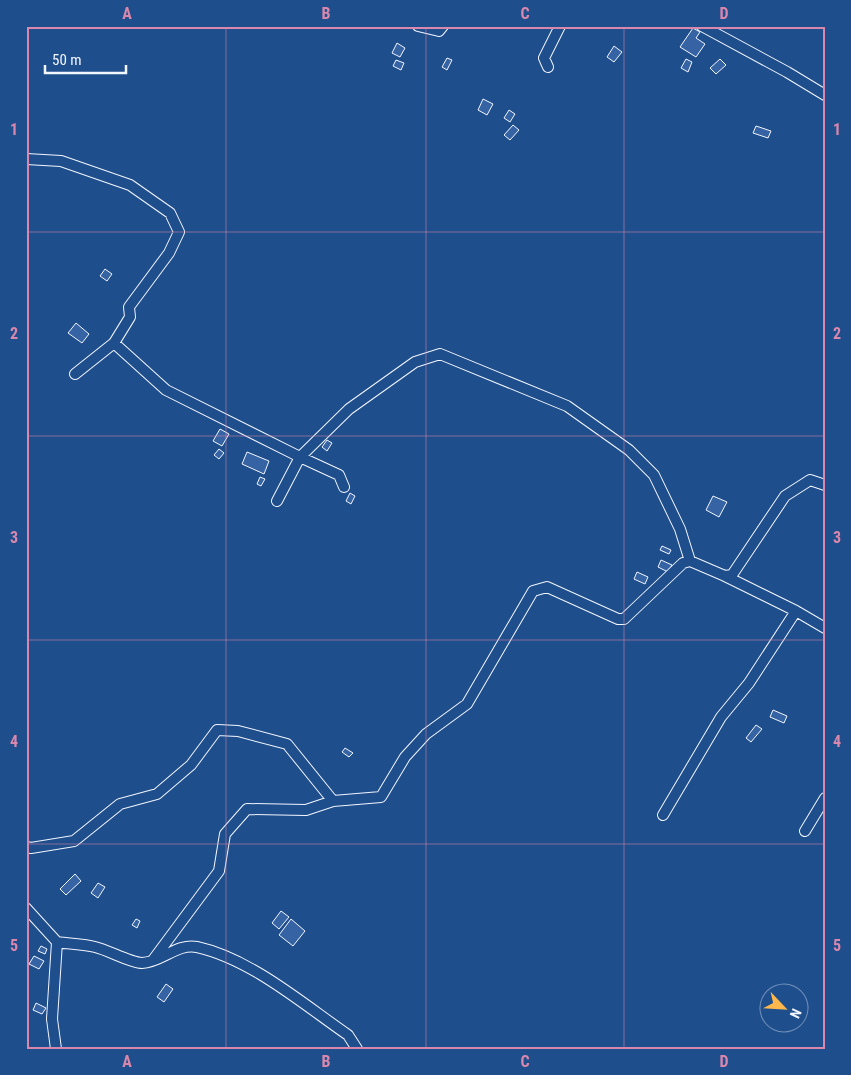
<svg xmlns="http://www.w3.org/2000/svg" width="851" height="1075" viewBox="0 0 851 1075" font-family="'Roboto Condensed',sans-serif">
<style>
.building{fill:#3563a3;stroke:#f2f6ff}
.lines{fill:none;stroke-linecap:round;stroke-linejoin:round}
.street-casing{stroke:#f2f6ff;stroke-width:12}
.street{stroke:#1f4e8c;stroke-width:10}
.grid{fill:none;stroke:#da87ad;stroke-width:1;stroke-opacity:0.55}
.neatline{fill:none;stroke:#da87ad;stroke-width:2}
.grid-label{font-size:16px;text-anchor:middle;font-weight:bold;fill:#da87ad}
</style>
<rect width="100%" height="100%" fill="#1f4e8c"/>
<path class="building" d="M693,28l7,4 -4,6 9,6 -9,13 -16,-10z
M397,43l8,5 -5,9 -8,-4z
M614,46l8,6 -8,10 -7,-5z
M447,58l5,2 -5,10 -5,-3z
M686,59l6,3 -4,10 -7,-4z
M720,59l6,6 -10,9 -6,-6z
M396,60l8,3 -3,7 -8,-4z
M483,99l10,5 -6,11 -9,-5z
M509,110l6,4 -5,8 -6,-4z
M513,125l6,5 -9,10 -6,-5z
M756,126l15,5 -3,7 -15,-5z
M105,269l7,5 -5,7 -7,-5z
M76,323l13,11 -7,9 -14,-10z
M220,429l9,5 -7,12 -9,-5z
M327,440l5,3 -5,8 -5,-4z
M219,449l5,4 -5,6 -5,-4z
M247,452l22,9 -5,13 -22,-10z
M260,477l5,2 -4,7 -4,-2z
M350,493l5,3 -4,8 -5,-3z
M713,496l14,6 -8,15 -13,-7z
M662,546l9,4 -2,4 -9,-4z
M661,560l11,5 -4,7 -10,-5z
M637,572l11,5 -3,7 -11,-5z
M773,710l14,6 -3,7 -14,-6z
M756,725l6,4 -11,13 -5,-4z
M345,748l8,5 -4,4 -7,-5z
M75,874l6,7 -15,14 -6,-6z
M98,883l7,4 -7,11 -7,-5z
M281,911l8,6 -10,12 -7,-6z
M136,919l4,2 -3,7 -5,-3z
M291,919l14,12 -12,15 -14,-11z
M41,946l6,3 -2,5 -7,-3z
M34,956l10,5 -5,8 -10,-5z
M166,984l7,5 -9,13 -7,-5z
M36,1003l10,5 -4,6 -9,-4z"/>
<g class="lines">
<g class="street-casing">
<path id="street" d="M418,26l21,5 4,-5
M702,26l85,46 38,23
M548,67l-4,-9 16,-32
M26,159l35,2 69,24 40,28 9,19 -10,21 -40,54 1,10 -16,26 -39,31
M114,343l52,47 134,67 39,18 5,12
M277,501l23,-44 49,-48 66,-47 25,-8 127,52 62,44 25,25 26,54 10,32
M725,576l71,35 29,17
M663,815l58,-98 28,-34 47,-72
M805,831l20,-33
M26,847l5,1 43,-7 46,-37 37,-10 34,-29 26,-35 21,1 49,13 46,57 48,-4 24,-40 21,-23 41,-30 66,-113 14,-4 71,32h6l59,-56 7,-2 35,15 7,-1 53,-79 25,-16 15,5
M26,908l31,34 -5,77 4,30
M57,942c12,2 26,2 38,5 13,3 36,16 47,16 20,-1 35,-20 55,-16 54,12 106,57 151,88l9,14
M153,960l66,-89 6,-37 22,-25 59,1 27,-9"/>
</g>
<use href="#street" class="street"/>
</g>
<path class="grid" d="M226,26v1023M426,26v1023M624,26v1023M26,232h799M26,436h799M26,640h799M26,844h799"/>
<rect width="851" height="1075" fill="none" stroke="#1f4e8c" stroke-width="55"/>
<g transform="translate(784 1008) rotate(115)"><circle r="24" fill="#1f4e8c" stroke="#7391ba"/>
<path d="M0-4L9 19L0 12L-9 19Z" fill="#ffb74d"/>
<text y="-8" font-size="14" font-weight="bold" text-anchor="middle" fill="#f2f6ff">N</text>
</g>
<path d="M45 65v8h81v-8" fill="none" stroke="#f2f6ff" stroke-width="2.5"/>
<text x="52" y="65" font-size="15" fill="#f2f6ff" stroke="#1f4e8c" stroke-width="4" paint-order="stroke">50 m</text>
<rect x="28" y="28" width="796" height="1020" class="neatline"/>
<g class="grid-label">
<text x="127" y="19">A</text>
<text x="326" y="19">B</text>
<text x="525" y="19">C</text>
<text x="724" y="19">D</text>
<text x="14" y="135">1</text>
<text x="837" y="135">1</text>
<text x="14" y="339">2</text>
<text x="837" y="339">2</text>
<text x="14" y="543">3</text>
<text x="837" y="543">3</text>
<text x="14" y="747">4</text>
<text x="837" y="747">4</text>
<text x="14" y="951">5</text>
<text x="837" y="951">5</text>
<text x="127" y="1067">A</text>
<text x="326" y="1067">B</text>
<text x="525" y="1067">C</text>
<text x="724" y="1067">D</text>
</g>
</svg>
